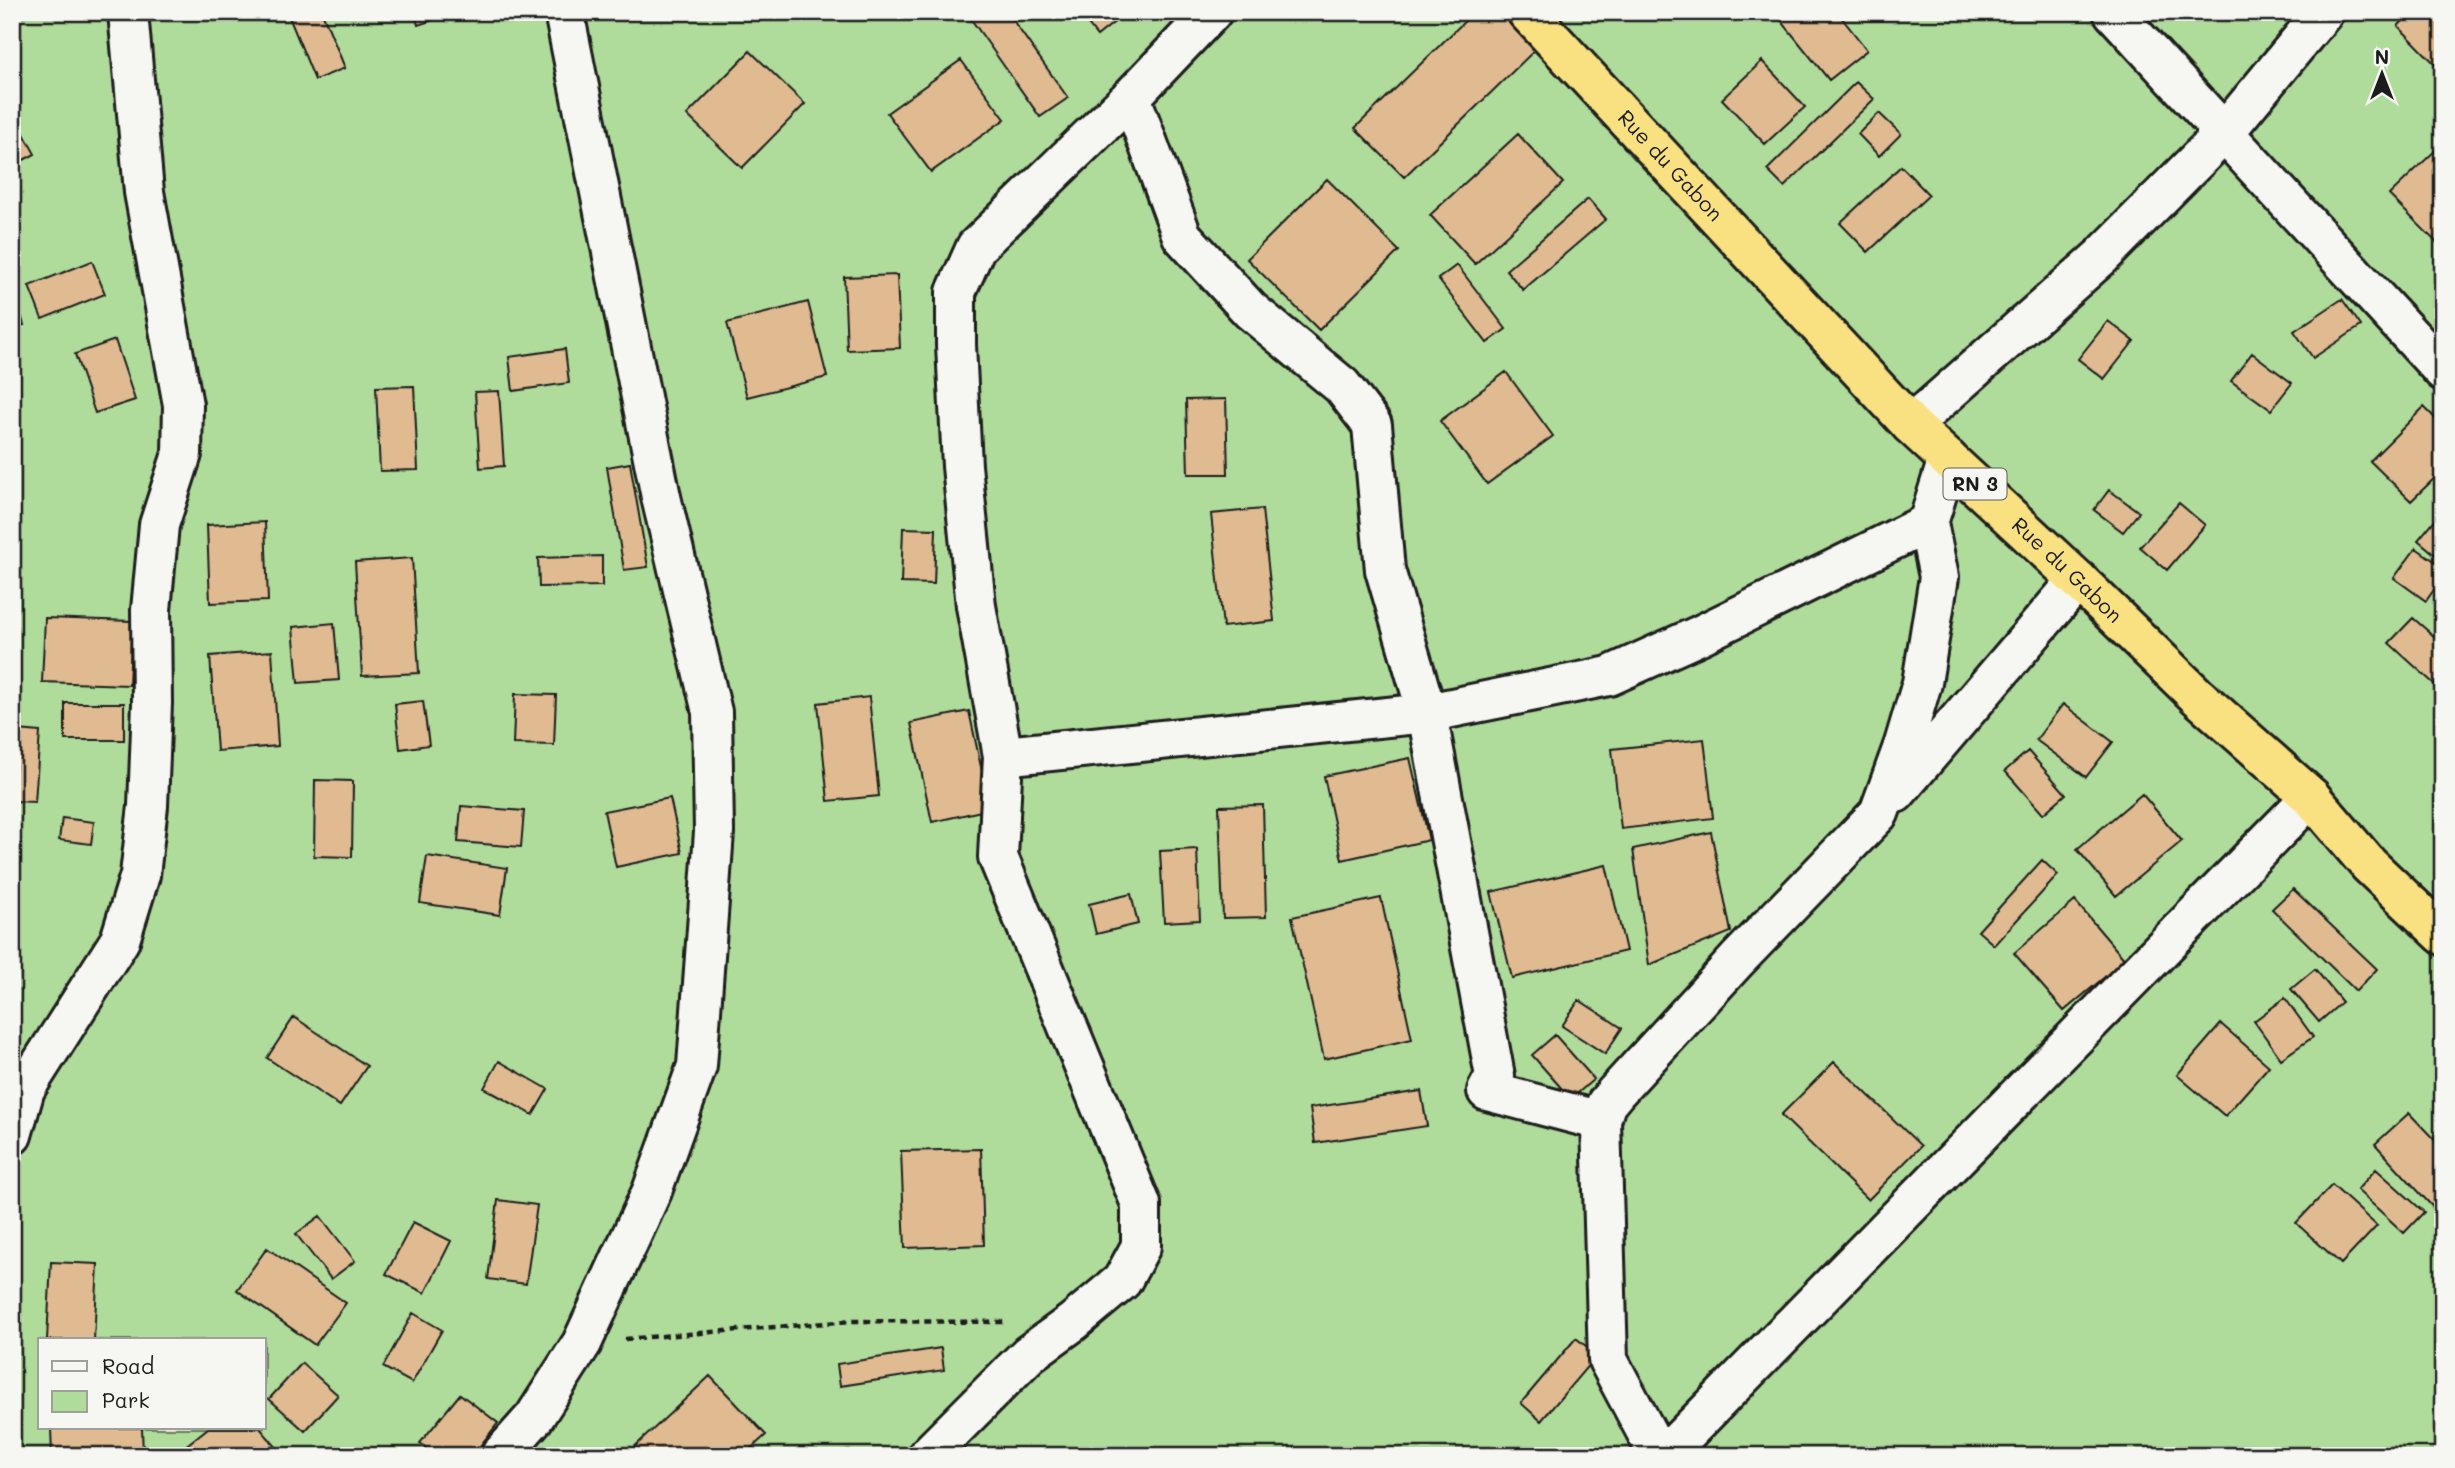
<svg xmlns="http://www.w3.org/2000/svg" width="2455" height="1468" viewBox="0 0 2455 1468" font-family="Mali,sans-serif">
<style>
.green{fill:#afdc9b;stroke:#667c5c;stroke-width:2;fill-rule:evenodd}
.building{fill:#e0bb91;stroke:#1c1c1c;stroke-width:2}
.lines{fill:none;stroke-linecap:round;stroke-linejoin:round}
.street-casing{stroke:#1c1c1c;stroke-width:44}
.highway-casing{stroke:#1c1c1c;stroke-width:44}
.path{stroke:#1c1c1c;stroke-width:4.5;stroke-dasharray:7 5;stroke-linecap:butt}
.street{stroke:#f6f6f2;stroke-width:38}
.highway{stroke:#f9e181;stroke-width:38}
.labels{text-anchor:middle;stroke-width:5;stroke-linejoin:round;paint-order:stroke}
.shield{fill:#f6f6f2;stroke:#5d5d5c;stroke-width:2}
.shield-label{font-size:19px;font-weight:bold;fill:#1c1c1c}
.street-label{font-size:21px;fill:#1c1c1c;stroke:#f6f6f2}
</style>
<rect width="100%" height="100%" fill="#efe4d5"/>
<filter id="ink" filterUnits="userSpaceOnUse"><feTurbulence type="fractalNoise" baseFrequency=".0143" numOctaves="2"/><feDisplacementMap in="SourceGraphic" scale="14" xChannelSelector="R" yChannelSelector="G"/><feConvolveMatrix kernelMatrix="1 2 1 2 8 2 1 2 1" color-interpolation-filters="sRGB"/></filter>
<g filter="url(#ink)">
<path class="green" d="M12,12h2431v1444h-2431zM40,1340h224v88h-224z"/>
<path class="building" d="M287,12h35l23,56 -30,12z
M414,12h30l1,4 -27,9z
M966,12h41l61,86 -28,19z
M1078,12h49l-30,24z
M1474,12h36l31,32 -137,133 -49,-49z
M1786,12h51l30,38 -38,30 -50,-62z
M2412,12h31v60l-45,-46z
M750,51l55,53 -63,64 -55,-53z
M961,60l44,59 -74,53 -44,-59z
M1762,61l43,46 -40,37 -43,-45z
M1856,82l18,17 -90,88 -17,-17z
M12,112l23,42 -23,12z
M1879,113l22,21 -22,22 -21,-22z
M1518,134l45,49 -88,81 -45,-49z
M2443,143v95l-6,5 -48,-48z
M1901,166l28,29 -61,57 -28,-29z
M1327,179l72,72 -80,79 -72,-71z
M1588,199l18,20 -83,71 -17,-20z
M92,261l13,33 -63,25 -13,-33z
M1457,265l49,64 -19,14 -49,-64z
M897,275l3,73 -53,2 -3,-73z
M12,286l12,39 -12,3z
M2342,299l19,27 -48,32 -19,-27z
M808,302l19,75 -80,20 -20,-74z
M2108,321l26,20 -30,38 -26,-20z
M115,340l20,60 -40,13 -20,-59z
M565,349l4,34 -56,8 -4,-34z
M2252,353l40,30 -21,27 -40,-29z
M1506,372l47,64 -66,48 -47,-63z
M414,386l4,84 -38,1 -4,-84z
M499,391l5,75 -24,2 -5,-76z
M1226,399l2,75h-40l-2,-74z
M2424,407l19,19v44l-32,31 -41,-40z
M630,463l18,104 -24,3 -17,-103z
M2109,490l30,22 -16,20 -29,-22z
M2179,503l26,22 -38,45 -27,-23z
M1262,509l12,112 -51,6 -12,-113z
M2443,510v51l-25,-21z
M265,522l3,79 -58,2 -3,-78z
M903,528l33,1 -2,55 -33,-1z
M2416,548l27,19v10l-17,24 -32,-23z
M602,556v30l-63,1 -1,-29z
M412,558l7,115 -57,3 -7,-114z
M45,618l87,3 -3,64 -87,-3z
M2413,618l30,26v48l-54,-49z
M334,623l5,57 -41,3 -5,-56z
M272,651l6,95 -61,5 -7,-95z
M515,694l41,1 -2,50 -41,-1z
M869,697l10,99 -51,5 -10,-98z
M423,701l6,44 -29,4 -5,-45z
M65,703h59v37h-59z
M2063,704l50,38 -27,35 -50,-37z
M969,711l21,98 -58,13 -21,-99z
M18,730l22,2 -5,70 -22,-1z
M1704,739l9,79 -92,11 -9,-80z
M2028,751l38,43 -23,20 -38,-43z
M1410,758l19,82 -87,20 -18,-84z
M315,780l38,1 -1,76 -38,-1z
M2142,794l40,47 -66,55 -39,-47z
M670,798l12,55 -66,14 -12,-56z
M1263,805l3,112 -43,1 -4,-112z
M461,806l63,5 -3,36 -63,-5z
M62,818l32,4 -3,22 -32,-4z
M1711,832l20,100 -82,33 -16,-116z
M1197,849l3,71 -36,2 -4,-71z
M427,856l80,12 -7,47 -80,-12z
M2042,860l16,15 -64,70 -16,-14z
M1606,865l20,86 -114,27 -21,-86z
M2293,889l84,80 -21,22 -84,-82z
M1131,894l7,30 -42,10 -7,-30z
M1381,898l31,141 -88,20 -32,-142z
M2075,901l50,59 -61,51 -50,-58z
M2315,969l27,33 -23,20 -28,-33z
M2285,998l28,39 -32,22 -27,-38z
M1579,1000l43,28 -17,26 -43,-28z
M294,1017l73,49 -27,40 -73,-48z
M2221,1024l48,42 -44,50 -48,-41z
M1555,1035l39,44 -23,20 -39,-44z
M499,1061l49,28 -15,26 -49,-27z
M1834,1062l87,84 -53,54 -87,-85z
M1421,1091l6,35 -112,17 -5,-35z
M2409,1113l34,36v63l-3,3 -65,-71z
M981,1149l3,96 -79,3 -4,-97z
M2376,1169l48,43 -20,21 -47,-43z
M2332,1185l45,41 -36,38 -45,-41z
M498,1200l39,5 -11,79 -38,-5z
M320,1216l35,45 -24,18 -35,-45z
M413,1222l38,19 -26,52 -39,-19z
M267,1248l79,55 -31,42 -78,-55z
M51,1262l47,2 -4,76h-47z
M413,1313l29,17 -30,53 -29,-16z
M1576,1338l21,17 -56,66 -20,-18z
M941,1348l3,22 -104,16 -3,-22z
M302,1363l36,32 -33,36 -36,-32z
M710,1376l56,59 -23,21h-109l-4,-5z
M460,1394l38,29 -26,33h-36l-16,-13z
M51,1428h91l1,28h-91z
M208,1428h52l24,28h-95l-6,-8z"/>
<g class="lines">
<g class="street-casing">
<path id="street" d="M1212,12l-81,85 51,139 68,74 92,76 30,39 13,145 42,143 68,363 -8,15 114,30
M2113,12l330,359
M1911,425l190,-168 123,-124 100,-121
M1003,756l424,-43 182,-37 91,-41 228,-112
M1896,793l182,-213
M12,1135l13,-46 95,-149 20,-65 8,-69 4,-103 -1,-93 8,-85 23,-71 1,-49 -39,-213 -16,-180
M500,1456l34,-38 48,-75 70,-152 45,-125 17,-234 -2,-120 -51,-215 -97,-485
M927,1456l102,-102 44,-32 49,-41 19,-35v-42l-143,-347 5,-101 -27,-150 -14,-140 -6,-121v-53l20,-45 155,-150
M1659,1456l-51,-96 -7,-239 5,-17 10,-12 121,-132 142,-147 25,-69 18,-61 17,-106 -11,-54 20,-64
M1664,1456l647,-659"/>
</g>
<g class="highway-casing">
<g id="highway">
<path id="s1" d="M1527,12l384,413 167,155 119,116 114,101 58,68 74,70"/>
</g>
</g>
<path class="path" d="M625,1339l227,-18 152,1"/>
<use href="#street" class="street"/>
<use href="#highway" class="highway"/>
</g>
</g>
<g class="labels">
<rect class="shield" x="1943.5" y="468.5" width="63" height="31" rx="5"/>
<g class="shield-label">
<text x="1975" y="491">RN 3</text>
</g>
<g class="street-label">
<text dy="7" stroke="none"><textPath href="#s1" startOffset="210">Rue du Gabon</textPath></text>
<text dy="7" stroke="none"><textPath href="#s1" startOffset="777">Rue du Gabon</textPath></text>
</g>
</g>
<rect width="2455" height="1468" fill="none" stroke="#f6f6f2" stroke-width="42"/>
<rect x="21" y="21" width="2413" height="1426" fill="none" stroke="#1c1c1c" stroke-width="2.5" filter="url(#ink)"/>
<rect x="38" y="1338" width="228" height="91" fill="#f6f6f2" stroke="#9f9f9c" stroke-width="2"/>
<rect x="52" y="1361" width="35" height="10" fill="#f6f6f2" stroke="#9f9f9c" stroke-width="2"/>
<text x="102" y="1374" font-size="21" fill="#1c1c1c">Road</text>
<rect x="52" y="1391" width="35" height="21" fill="#afdc9b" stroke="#9f9f9c" stroke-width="2"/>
<text x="102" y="1408" font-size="21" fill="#1c1c1c">Park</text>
<g transform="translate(2382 74)" stroke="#f6f6f2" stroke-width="5" paint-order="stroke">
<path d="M0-5L12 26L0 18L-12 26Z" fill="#1c1c1c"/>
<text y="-10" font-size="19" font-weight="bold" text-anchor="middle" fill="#1c1c1c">N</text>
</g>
</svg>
